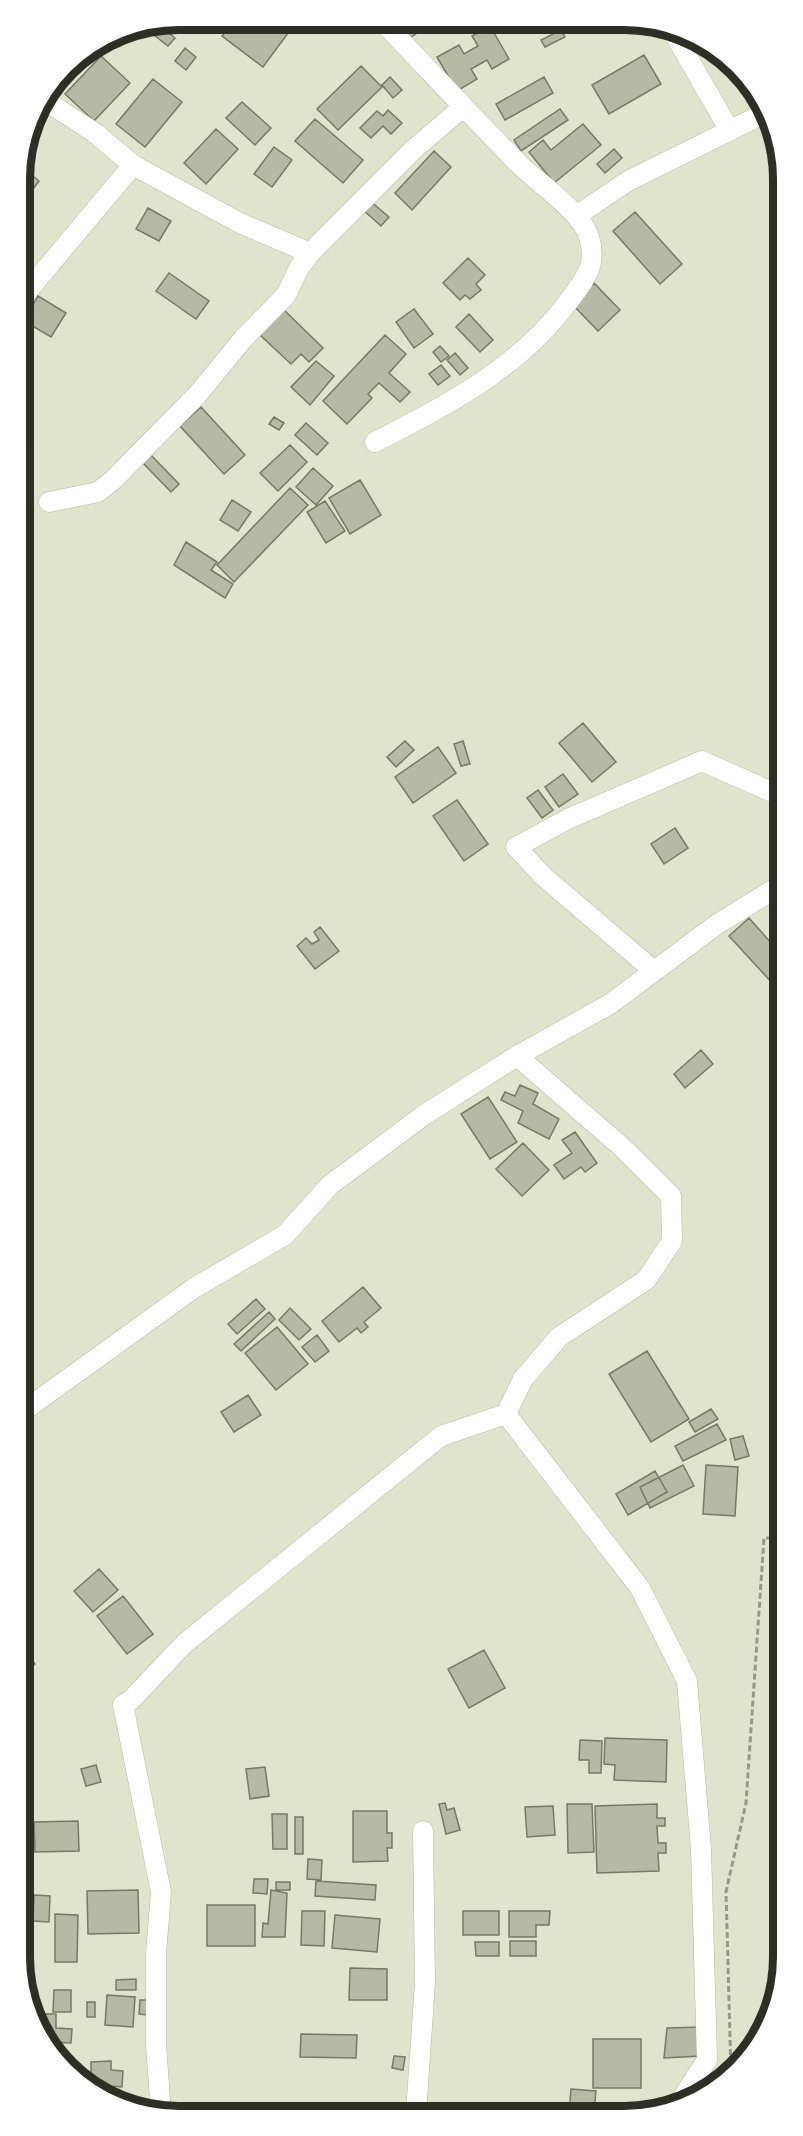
<svg xmlns="http://www.w3.org/2000/svg" width="803" height="2136" viewBox="0 0 803 2136" font-family="Montserrat,sans-serif">
<style>
.building{fill:#b6b9a3;stroke:#767964;stroke-width:1.5}
.lines{fill:none;stroke-linecap:round;stroke-linejoin:round}
.street-casing{stroke:#b7b9a4;stroke-width:21}
.path{stroke:#979988;stroke-width:3;stroke-dasharray:6 3;stroke-linecap:butt}
.street{stroke:#fff;stroke-width:20}
.rim{fill:none;stroke:#2d2e26;stroke-width:8}
</style>
<rect width="100%" height="100%" fill="#e1e4cd"/>
<path class="building" d="M234,20h54l6,5 -31,42 -41,-31z
M398,21h36l-24,17z
M160,26l15,12 -7,8 -14,-11z
M490,26l19,33 -17,10 -5,-9 -16,9 6,10 -20,12 -20,-34 22,-12 5,9 14,-8 -6,-10z
M561,30l4,7 -20,10 -4,-7z
M185,48l11,9 -10,13 -11,-9z
M644,55l17,29 -52,30 -17,-29z
M101,56l29,27 -36,38 -29,-27z
M361,66l21,21 -44,43 -21,-21z
M390,77l12,13 -9,8 -11,-13z
M544,77l9,16 -48,27 -9,-16z
M153,79l29,23 -37,45 -29,-23z
M242,102l29,26 -16,17 -29,-27z
M560,109l8,11 -47,31 -7,-11z
M388,110l14,13 -11,11 -8,-8 -12,12 -11,-10 17,-17 6,5z
M315,119l48,41 -20,23 -48,-42z
M583,124l18,21 -47,38 -25,-31 14,-12 8,10z
M216,129l22,20 -32,35 -22,-21z
M274,147l18,13 -20,27 -18,-13z
M614,149l8,9 -17,15 -8,-9z
M434,151l17,16 -39,43 -17,-17z
M25,169l14,12 -12,16 -7,-5v-17z
M369,200l20,17 -8,9 -20,-18z
M148,208l23,13 -12,20 -23,-12z
M635,212l47,52 -22,20 -47,-53z
M468,258l17,17 -9,9 5,6 -11,9 -5,-4 -5,5 -17,-17z
M169,273l40,28 -13,18 -40,-28z
M594,283l26,27 -22,21 -26,-27z
M38,296l28,17 -15,24 -27,-16z
M414,309l19,25 -19,14 -18,-26z
M284,310l39,38 -14,14 -8,-8 -10,10 -31,-29z
M469,314l24,26 -13,12 -24,-25z
M385,335l21,19 -17,19 21,19 -10,10 -21,-19 -11,11 4,4 -25,26 -24,-23z
M440,346l9,10 -8,6 -8,-10z
M455,353l13,15 -8,7 -13,-15z
M316,361l18,15 -24,29 -19,-18z
M441,365l9,11 -12,9 -9,-11z
M201,407l44,48 -21,19 -44,-48z
M274,417l10,6 -5,7 -10,-6z
M306,423l22,20 -11,12 -22,-20z
M290,445l17,17 -29,29 -18,-18z
M149,453l30,31 -8,8 -30,-31z
M313,468l20,18 -17,19 -20,-18z
M360,480l21,35 -31,19 -21,-36z
M290,488l18,17 -74,77 -17,-17z
M232,500l19,12 -13,19 -18,-11z
M325,501l20,30 -19,12 -19,-31z
M186,542l31,20 -6,8 22,14 -8,14 -51,-33z
M583,723l33,39 -24,20 -33,-39z
M405,741l9,9 -18,17 -9,-10z
M463,741l7,23 -9,2 -7,-22z
M438,747l18,26 -43,30 -18,-26z
M563,774l15,20 -19,13 -14,-20z
M538,790l15,20 -11,8 -15,-20z
M457,800l31,44 -24,17 -31,-45z
M675,828l13,20 -24,16 -13,-20z
M749,918l33,37v25l-7,6 -46,-50z
M320,927l19,24 -24,18 -18,-23 9,-8 6,6 7,-4 -5,-8z
M701,1050l12,14 -28,24 -11,-14z
M520,1085l18,8 -5,11 26,15 -10,20 -31,-16 5,-12 -22,-11 4,-8 10,4z
M488,1097l29,45 -27,17 -29,-45z
M575,1132l22,31 -12,9 -4,-5 -17,12 -10,-14 18,-12 -10,-13z
M523,1143l26,27 -27,26 -26,-27z
M363,1287l18,21 -17,14 4,5 -7,6 -4,-5 -18,14 -17,-21z
M256,1299l9,10 -28,25 -9,-10z
M290,1308l21,21 -12,11 -20,-20z
M269,1312l6,7 -34,32 -7,-7z
M277,1327l31,37 -32,26 -31,-37z
M317,1335l12,16 -14,11 -13,-15z
M647,1351l42,68 -38,23 -42,-68z
M248,1395l13,20 -27,17 -13,-20z
M711,1409l7,10 -23,13 -6,-10z
M717,1424l9,16 -43,21 -8,-15z
M743,1436l6,20 -14,4 -5,-21z
M683,1465l11,21 -44,22 -10,-21z
M706,1465l32,2 -3,49 -32,-2z
M655,1471l12,21 -39,23 -12,-21z
M99,1569l19,21 -25,22 -19,-21z
M123,1596l30,38 -26,20 -30,-38z
M26,1650l9,14 -9,7 -4,-6v-12z
M484,1650l21,38 -36,20 -21,-39z
M605,1738l62,2 -1,42 -52,-2 1,-15 -11,-1z
M580,1740l22,1 -1,32h-12v-13h-10z
M96,1765l5,17 -15,4 -5,-17z
M265,1767l4,29 -19,3 -4,-30z
M445,1803l2,7 7,-2 6,22 -14,4 -7,-30z
M567,1804h25l2,48 -26,1z
M657,1804v14h8v8h-8l1,17h8v10h-8l1,18 -62,2 -2,-67z
M553,1806l2,29 -28,2 -2,-30z
M353,1811h34v22h5v15h-5l1,13 -35,1z
M272,1814h15v35h-14z
M295,1817h8v37h-8z
M78,1821l1,30 -44,1 -1,-30z
M308,1859l14,1 -1,20 -14,-1z
M254,1879h14l-1,15 -14,-1z
M316,1881l60,4 -1,15 -60,-4z
M276,1882h14v8h-14z
M138,1890l1,43 -51,1 -1,-43z
M271,1890l16,3 -2,44h-23l1,-14 5,1z
M34,1895l16,1 -1,26 -16,-1z
M207,1905h48v41h-48z
M302,1911h23l-1,35 -23,-1z
M463,1911h36v24h-36z
M509,1911h41l-1,14h-13v12h-27z
M55,1914l23,1 -1,47h-22z
M335,1915l45,4 -3,33 -45,-4z
M510,1941h26v15h-26z
M475,1942h24v14h-23z
M350,1968l37,1v31h-38z
M136,1979v11h-20v-10z
M54,1990h17v22h-18z
M107,1995l28,2 -2,30 -28,-2z
M140,2000h8l-1,15 -8,-1z
M87,2002h8v15h-8z
M44,2014h12v14l16,1 -1,14 -20,-1 -7,-14z
M700,2027l1,29 -37,2 3,-30z
M301,2034l56,1 -1,23 -56,-1z
M593,2039h48v49h-48z
M394,2056l11,1 -2,13 -11,-2z
M111,2061v9l12,1 -1,16 -10,-1 -1,8 -34,-18h14v-14z
M571,2089l25,2 -2,22h-25z"/>
<g class="lines">
<g class="street-casing">
<path id="street" d="M673,32l57,99
M43,99l52,34 38,32 107,58 70,30
M576,216l52,-35 135,-67
M20,300l113,-135
M375,442c73,-37 144,-74 193,-140 16,-21 30,-37 21,-65 -8,-26 -50,-53 -69,-72 -47,-47 -92,-96 -138,-144
M49,502l49,-10 15,-12 85,-86 45,-55 43,-44 13,-27 11,-15 103,-103 50,-43
M654,971l-111,-95 -27,-29 52,-28 134,-58 79,35
M517,1056l106,92 48,48 1,45 -26,39 -87,57 -36,42 -17,35 134,174 47,93 14,168 6,211 -29,45
M22,1412l172,-124 91,-53 45,-50 94,-70 93,-59 93,-52 106,-79 66,-41
M416,2113l9,-130 -2,-152
M161,2114l-5,-70v-90l5,-62 -38,-187 8,-5 53,-56 257,-208 65,-22"/>
</g>
<path class="path" d="M731,2073l-5,-181 20,-89 18,-265h19"/>
<use href="#street" class="street"/>
</g>
<path d="M0 0H803V2136H0ZM179 30H624A149 149 0 0 1 773 179V1957A149 149 0 0 1 624 2106H179A149 149 0 0 1 30 1957V179A149 149 0 0 1 179 30Z" fill="#fff" fill-rule="evenodd"/>
<path class="rim" d="M179 30H624A149 149 0 0 1 773 179V1957A149 149 0 0 1 624 2106H179A149 149 0 0 1 30 1957V179A149 149 0 0 1 179 30Z"/>
</svg>
